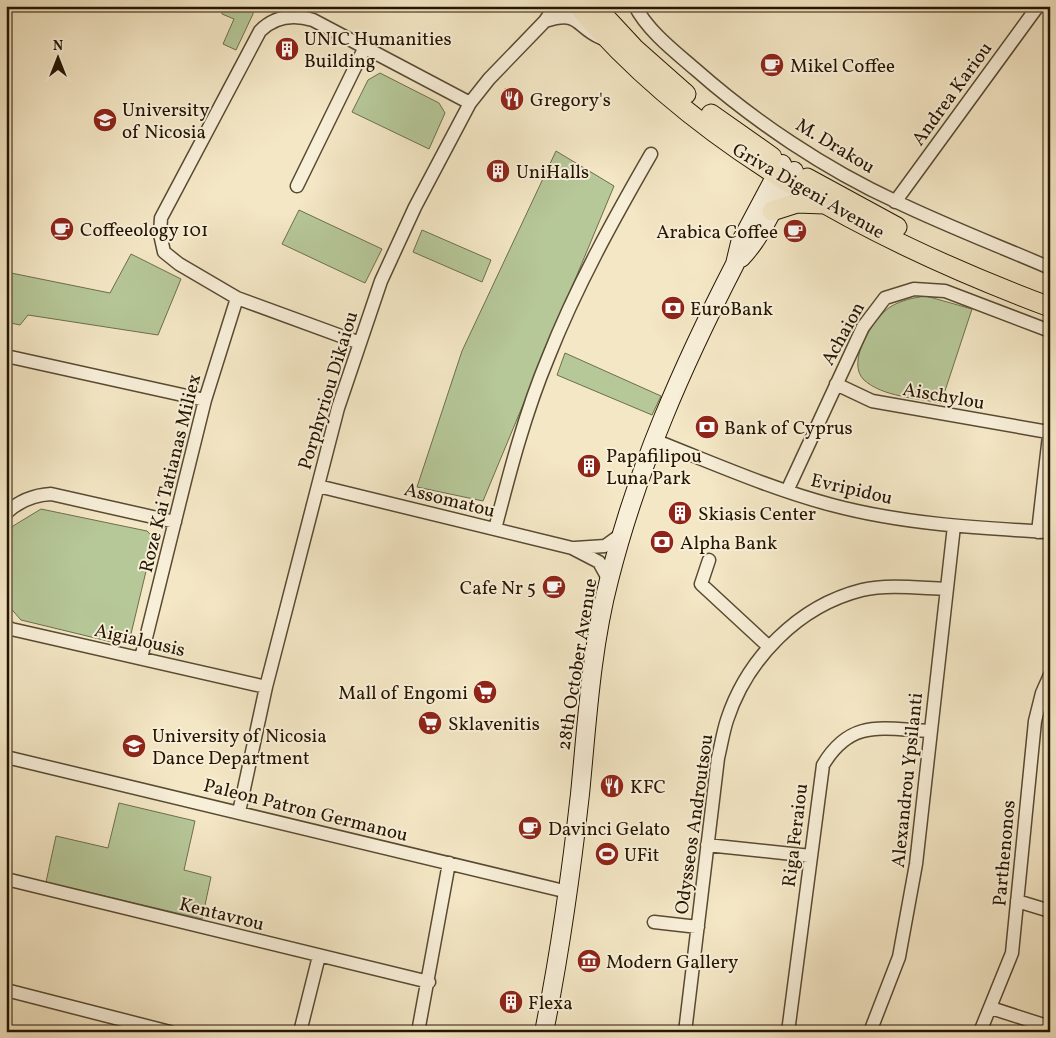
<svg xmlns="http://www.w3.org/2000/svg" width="1056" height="1038" viewBox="0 0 1056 1038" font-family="Vollkorn,serif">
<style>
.green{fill:#b6c798;stroke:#6d6e4c}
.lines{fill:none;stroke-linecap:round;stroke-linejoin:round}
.street-casing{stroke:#584a32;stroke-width:15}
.secondary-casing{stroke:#241501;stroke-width:20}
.primary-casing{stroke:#241501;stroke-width:21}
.street{stroke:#f8efd9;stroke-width:12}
.secondary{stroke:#f8efd9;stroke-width:18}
.primary{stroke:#f4e7c5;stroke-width:19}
.labels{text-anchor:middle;stroke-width:4;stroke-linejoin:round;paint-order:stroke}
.poi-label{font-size:19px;fill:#241501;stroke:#f8efd9;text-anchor:start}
.street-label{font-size:19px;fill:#241501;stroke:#f8efd9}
</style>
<rect width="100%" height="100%" fill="#f4e7c5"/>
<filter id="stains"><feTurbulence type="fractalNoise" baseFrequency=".004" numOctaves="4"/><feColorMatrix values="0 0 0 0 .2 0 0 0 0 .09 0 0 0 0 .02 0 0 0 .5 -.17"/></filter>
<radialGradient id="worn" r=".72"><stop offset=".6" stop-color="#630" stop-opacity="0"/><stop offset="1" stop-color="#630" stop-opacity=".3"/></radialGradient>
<path class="green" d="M222,6h31v8l-17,36 -13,-6 11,-25 -12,-5z
M380,73l59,30 6,10 -16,36 -77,-37 16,-32z
M556,151l58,35 -131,315 -66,-14 45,-136z
M299,210l83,39 -17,34 -83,-39z
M422,230l69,30 -9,22 -69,-30z
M131,254l50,25 -23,56 -130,-20 -8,10 -14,-3v-50l104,21z
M926,296l46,13 -31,94c-24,-5 -58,-6 -77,-23 -19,-18 10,-62 26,-73 12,-7 22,-9 36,-11z
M565,353l96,43 -9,19 -95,-40z
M41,509l106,22 7,7 -24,100 -10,6 -99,-24 -15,-17v-65l7,-12z
M119,803l76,18 -11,49 27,7 -9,42 -156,-37 10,-46 52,12z"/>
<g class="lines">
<g class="street-casing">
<path id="street" d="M635,6c13,25 39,45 60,63 59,52 130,100 202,133 50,24 102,44 153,66
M545,21c36,-11 29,5 56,17
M297,186l68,-139
M895,202l143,-196
M360,343l-123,-45 -58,-34 -15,-12 -4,-18 1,-16 99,-187c15,-15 33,-17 53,-11l157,83
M6,356l199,44
M836,384l36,17 176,31
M654,440c59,23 117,49 178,65 71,19 145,23 218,27
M318,486l254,62 27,14 10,18
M787,491l76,-164 22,-29 29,-9 31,2 105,40
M6,513c13,-12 27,-18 45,-19l124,28
M495,529c15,-58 30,-116 53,-171 28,-71 65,-138 103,-204
M1038,532l12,-105
M575,548l30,-2 18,-13
M709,560l-8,24 67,62
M6,626l5,3 255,58
M141,658l64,-258 32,-102
M6,757l562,135
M239,812l27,-125 72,-279 43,-127 34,-74 55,-104 19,-24 56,-58 10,-15
M707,845l104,11
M6,879l423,103
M1017,901l33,10
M654,922l44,5
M6,990l164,42
M991,1008l59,19
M300,1032l19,-76
M418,1032l31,-169
M685,1032l33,-274c3,-12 5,-26 9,-38 20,-61 71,-114 135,-130 26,-6 57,-2 84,-1
M788,1032l35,-267c28,-47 60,-36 107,-34
M870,1032l29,-75 17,-93 38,-338
M980,1032l32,-79 23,-232 7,-28 8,-18"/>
</g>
<g class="secondary-casing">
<path id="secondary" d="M741,258c24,-25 35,-59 53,-87
M544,1032c16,-79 27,-158 36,-238 7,-71 11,-145 29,-214 28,-111 74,-215 126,-316l5,-21 42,-79"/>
</g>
<g class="primary-casing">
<path id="primary" d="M578,6c122,144 298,236 472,301
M595,6l39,42 52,46
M711,114l61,43
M807,178l90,49
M772,211l25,-8 27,1"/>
</g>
<use href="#street" class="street"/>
<use href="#secondary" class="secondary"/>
<use href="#primary" class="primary"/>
</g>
<defs>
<g id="building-disc" transform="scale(1.25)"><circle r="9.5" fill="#8f2418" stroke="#f8efd9"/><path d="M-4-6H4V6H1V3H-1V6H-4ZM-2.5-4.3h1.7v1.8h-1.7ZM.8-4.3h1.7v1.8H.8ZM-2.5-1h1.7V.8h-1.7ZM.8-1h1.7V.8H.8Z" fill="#fff"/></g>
<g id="cafe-disc" transform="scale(1.25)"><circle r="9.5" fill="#8f2418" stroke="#f8efd9"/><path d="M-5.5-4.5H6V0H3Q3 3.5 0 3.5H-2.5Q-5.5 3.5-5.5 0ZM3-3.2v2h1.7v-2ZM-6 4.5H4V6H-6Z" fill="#fff"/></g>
<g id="restaurant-disc" transform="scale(1.25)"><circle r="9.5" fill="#8f2418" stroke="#f8efd9"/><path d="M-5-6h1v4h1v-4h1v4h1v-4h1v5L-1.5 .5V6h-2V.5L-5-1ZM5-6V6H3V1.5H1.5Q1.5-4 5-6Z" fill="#fff"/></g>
<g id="university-disc" transform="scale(1.25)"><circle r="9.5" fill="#8f2418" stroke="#f8efd9"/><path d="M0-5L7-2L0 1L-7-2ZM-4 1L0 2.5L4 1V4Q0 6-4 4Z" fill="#fff"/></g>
<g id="bank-disc" transform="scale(1.25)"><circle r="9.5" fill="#8f2418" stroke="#f8efd9"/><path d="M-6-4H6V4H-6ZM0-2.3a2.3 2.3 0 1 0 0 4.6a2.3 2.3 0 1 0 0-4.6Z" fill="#fff"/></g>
<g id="supermarket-disc" transform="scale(1.25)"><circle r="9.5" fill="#8f2418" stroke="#f8efd9"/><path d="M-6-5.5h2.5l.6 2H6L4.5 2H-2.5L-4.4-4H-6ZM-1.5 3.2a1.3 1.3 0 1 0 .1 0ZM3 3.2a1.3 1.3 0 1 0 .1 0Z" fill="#fff"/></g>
<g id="stadium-disc" transform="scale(1.25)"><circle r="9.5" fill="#8f2418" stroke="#f8efd9"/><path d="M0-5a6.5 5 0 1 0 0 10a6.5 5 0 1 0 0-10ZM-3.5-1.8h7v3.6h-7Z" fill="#fff"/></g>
<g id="museum-disc" transform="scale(1.25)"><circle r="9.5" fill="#8f2418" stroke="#f8efd9"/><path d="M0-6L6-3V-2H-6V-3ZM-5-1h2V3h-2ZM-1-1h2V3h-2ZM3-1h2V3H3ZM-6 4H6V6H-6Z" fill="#fff"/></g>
</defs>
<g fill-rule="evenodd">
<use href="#building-disc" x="287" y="49"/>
<use href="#cafe-disc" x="772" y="65"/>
<use href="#restaurant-disc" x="512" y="99"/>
<use href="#university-disc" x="105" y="120"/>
<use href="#building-disc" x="498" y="171"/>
<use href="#cafe-disc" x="62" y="229"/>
<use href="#cafe-disc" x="795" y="231"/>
<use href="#bank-disc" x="673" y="308"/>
<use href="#bank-disc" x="707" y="427"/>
<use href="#building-disc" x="589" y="466"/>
<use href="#building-disc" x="680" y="513"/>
<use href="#bank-disc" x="662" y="542"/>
<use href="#cafe-disc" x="554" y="587"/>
<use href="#supermarket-disc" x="485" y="692"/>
<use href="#supermarket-disc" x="430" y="723"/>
<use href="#university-disc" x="134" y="746"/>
<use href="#restaurant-disc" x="612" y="786"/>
<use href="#cafe-disc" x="530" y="828"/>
<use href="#stadium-disc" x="607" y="854"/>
<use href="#museum-disc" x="589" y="961"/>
<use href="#building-disc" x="511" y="1002"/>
</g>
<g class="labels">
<g class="poi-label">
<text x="304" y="45">UNIC Humanities<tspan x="304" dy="22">Building</tspan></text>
<text x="790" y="72">Mikel Coffee</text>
<text x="530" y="106">Gregory's</text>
<text x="122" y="116">University<tspan x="122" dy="22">of Nicosia</tspan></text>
<text x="516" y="178">UniHalls</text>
<text x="80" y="236">Coffeeology 101</text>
<text x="778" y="238" text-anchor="end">Arabica Coffee</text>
<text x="690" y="315">EuroBank</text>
<text x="724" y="434">Bank of Cyprus</text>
<text x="606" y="462">Papafilipou<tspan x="606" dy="22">Luna Park</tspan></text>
<text x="698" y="520">Skiasis Center</text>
<text x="680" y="549">Alpha Bank</text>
<text x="536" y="594" text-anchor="end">Cafe Nr 5</text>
<text x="468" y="699" text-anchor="end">Mall of Engomi</text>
<text x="448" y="730">Sklavenitis</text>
<text x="152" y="742">University of Nicosia<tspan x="152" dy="22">Dance Department</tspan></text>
<text x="630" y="793">KFC</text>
<text x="548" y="835">Davinci Gelato</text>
<text x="624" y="861">UFit</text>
<text x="606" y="968">Modern Gallery</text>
<text x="528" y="1009">Flexa</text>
</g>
<g class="street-label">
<text transform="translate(951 93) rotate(-54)" y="7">Andrea Kariou</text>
<text transform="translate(836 145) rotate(31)" y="7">M. Drakou</text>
<text transform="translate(809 190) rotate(30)" y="7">Griva Digeni Avenue</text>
<text transform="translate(842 333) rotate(-61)" y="7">Achaion</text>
<text transform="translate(327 390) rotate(-73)" y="7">Porphyriou Dikaiou</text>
<text transform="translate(944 395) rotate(10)" y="7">Aischylou</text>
<text transform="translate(169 473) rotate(-76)" y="7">Roze Kai Tatianas Miliex</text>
<text transform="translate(852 488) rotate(13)" y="7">Evripidou</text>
<text transform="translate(450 499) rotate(14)" y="7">Assomatou</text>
<text transform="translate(140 639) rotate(13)" y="7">Aigialousis</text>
<text transform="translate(576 664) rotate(-81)" y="7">28th October Avenue</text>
<text transform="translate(906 780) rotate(-84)" y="7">Alexandrou Ypsilanti</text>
<text transform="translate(306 809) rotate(14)" y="7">Paleon Patron Germanou</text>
<text transform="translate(693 824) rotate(-82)" y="7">Odysseos Androutsou</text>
<text transform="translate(794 835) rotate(-83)" y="7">Riga Feraiou</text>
<text transform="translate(1003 853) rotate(-85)" y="7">Parthenonos</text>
<text transform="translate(222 913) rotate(14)" y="7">Kentavrou</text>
</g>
</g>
<rect width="1056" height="1038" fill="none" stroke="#f4e7c5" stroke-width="25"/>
<rect x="8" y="8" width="1041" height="1023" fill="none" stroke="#241501" stroke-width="2.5"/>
<rect x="12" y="12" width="1031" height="1013" fill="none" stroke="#241501"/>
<g transform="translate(58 58)" stroke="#f8efd9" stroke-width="4" paint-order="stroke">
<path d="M0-4L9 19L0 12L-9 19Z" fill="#241501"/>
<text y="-8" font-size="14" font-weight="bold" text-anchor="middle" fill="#241501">N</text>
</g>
<rect width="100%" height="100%" filter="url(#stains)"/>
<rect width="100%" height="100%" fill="url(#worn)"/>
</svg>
